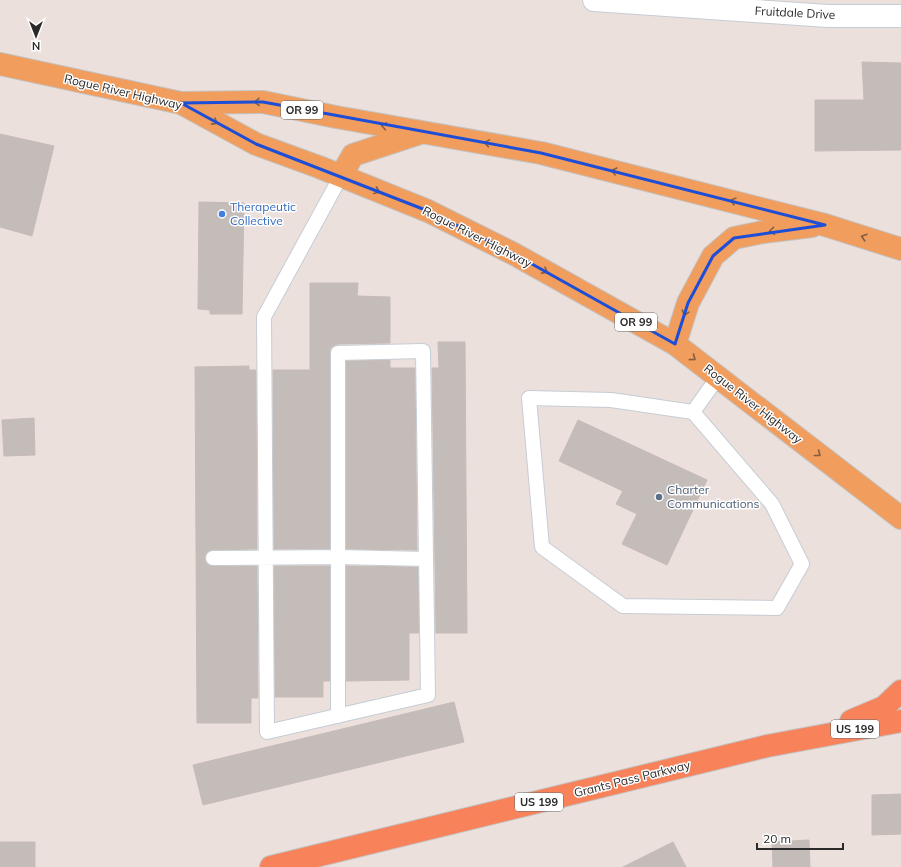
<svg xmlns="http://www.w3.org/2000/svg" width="901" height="867" viewBox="0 0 901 867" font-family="Mulish,sans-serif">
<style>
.building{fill:#c4bcb8;stroke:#c8bbb6}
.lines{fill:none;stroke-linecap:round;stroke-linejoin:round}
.service-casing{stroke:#c5cdd4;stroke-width:16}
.tertiary-casing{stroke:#c5cdd4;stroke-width:24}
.primary-casing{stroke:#c3c3c3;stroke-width:24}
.trunk-casing{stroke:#c3c3c3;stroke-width:24}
.service{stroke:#fff;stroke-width:14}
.tertiary{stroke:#fff;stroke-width:22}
.primary{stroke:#f19d5d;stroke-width:22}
.trunk{stroke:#f8825a;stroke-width:22}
.oneway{stroke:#845e41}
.marked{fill:none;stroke:#1d4ed8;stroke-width:3;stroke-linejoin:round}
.shop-dot{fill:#3f7fe0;stroke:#fff;stroke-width:1.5}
.service-dot{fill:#5c6f8a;stroke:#fff;stroke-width:1.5}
.labels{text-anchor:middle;stroke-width:3;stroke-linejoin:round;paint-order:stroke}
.shield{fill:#fff;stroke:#6a6a6a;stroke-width:1}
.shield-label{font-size:11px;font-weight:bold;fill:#2a2a2a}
.street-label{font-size:12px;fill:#2a2a2a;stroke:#fff}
.shop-label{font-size:12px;fill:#366cbe;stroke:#fff;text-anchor:start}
.service-label{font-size:12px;fill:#4e5e75;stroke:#fff;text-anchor:start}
</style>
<rect width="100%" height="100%" fill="#ece0dc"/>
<path class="building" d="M862,62l39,1v87l-86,1v-51h49z
M0,134l54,12 -22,90 -32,-9z
M199,202l45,1 -2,111h-32v-4l-12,-1z
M310,283h48l-1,13 33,1v46l-52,1 -5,2 -3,3v200h-56l-1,-179h37z
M438,342h27l2,291h-31l-4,-265h7z
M390,360v8h25l2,182 -71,-1v-188z
M249,366v4h7l1,179 -44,1 -7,4 -1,4 1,5 7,3h44l1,132h-7v25h-54l-2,-356z
M34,418l1,37 -31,1 -2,-36z
M578,420l129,60 -40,85 -45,-21 15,-30 -21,-10 7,-13 -64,-30z
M274,566h56v115h-7v16h-48z
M346,566l72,1 1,66h-10v47l-63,1z
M454,702l10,40 -261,63 -10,-40z
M901,794v40l-29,1v-40z
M809,840l1,27h-37l-1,-25z
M0,842h35v25h-35z
M673,842l13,25h-63z"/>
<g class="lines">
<g class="service-casing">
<path id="service" d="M529,398l82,2 82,12 79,92 30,60 -25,44 -154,-2 -81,-59z
M693,412l25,-35
M213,558l125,-1 88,2
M338,716v-363l85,-2 5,344 -161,37 -3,-415 77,-141"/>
</g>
<g class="tertiary-casing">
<path id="tertiary" d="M594,0l234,16h73"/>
</g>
<g class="primary-casing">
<path id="primary" d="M0,64l181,39 75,41 63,23 109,44 86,43 161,90 226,174
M182,103l81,-1 73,15 205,36 284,72 76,24
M341,176l12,-21 67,-22
M675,344l13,-41 25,-47 21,-18 29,-6 49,-6"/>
</g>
<g class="trunk-casing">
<path id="trunk" d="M851,721l33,-14 17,-16
M271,867l496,-121 134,-25"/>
</g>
<use href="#service" class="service"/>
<use href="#tertiary" class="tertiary"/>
<use href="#primary" class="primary"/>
<use href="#trunk" class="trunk"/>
</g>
<defs><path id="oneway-chevron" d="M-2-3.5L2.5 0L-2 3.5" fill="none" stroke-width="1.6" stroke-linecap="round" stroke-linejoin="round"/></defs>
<g class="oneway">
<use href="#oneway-chevron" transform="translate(257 102) rotate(179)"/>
<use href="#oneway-chevron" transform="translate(215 122) rotate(29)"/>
<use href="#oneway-chevron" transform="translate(384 126) rotate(-170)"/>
<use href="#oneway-chevron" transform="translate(487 143) rotate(-170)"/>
<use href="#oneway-chevron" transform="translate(614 171) rotate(-166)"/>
<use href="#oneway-chevron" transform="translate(377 191) rotate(22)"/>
<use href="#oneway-chevron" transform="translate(733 201) rotate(-165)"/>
<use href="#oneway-chevron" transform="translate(772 231) rotate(173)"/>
<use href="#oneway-chevron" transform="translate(864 237) rotate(-162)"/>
<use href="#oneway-chevron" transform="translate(545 271) rotate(29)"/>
<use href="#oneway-chevron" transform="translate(685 313) rotate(107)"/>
<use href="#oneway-chevron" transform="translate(693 358) rotate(37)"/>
<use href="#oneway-chevron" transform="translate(818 454) rotate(38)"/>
</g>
<path class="marked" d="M263,102l278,51 284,72 -91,13 -21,18 -25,47 -13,41 -161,-90 -86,-43 -172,-67 -75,-41z"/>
<circle class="shop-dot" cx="222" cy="214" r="4"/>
<circle class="service-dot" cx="659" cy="497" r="4"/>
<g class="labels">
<g class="shield">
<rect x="281" y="101" width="42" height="18" rx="3"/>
<rect x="615" y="313" width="42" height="18" rx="3"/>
<rect x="831" y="720" width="48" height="18" rx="3"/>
<rect x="515" y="793" width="48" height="18" rx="3"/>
</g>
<g class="shield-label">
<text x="302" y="114">OR 99</text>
<text x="636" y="326">OR 99</text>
<text x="855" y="733">US 199</text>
<text x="539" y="806">US 199</text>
</g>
<g class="street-label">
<text transform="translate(795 13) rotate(3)" y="4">Fruitdale Drive</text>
<text transform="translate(123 92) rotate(13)" y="4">Rogue River Highway</text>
<text transform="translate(477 237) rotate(27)" y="4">Rogue River Highway</text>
<text transform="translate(753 404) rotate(38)" y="4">Rogue River Highway</text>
<text transform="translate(632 779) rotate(-14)" y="4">Grants Pass Parkway</text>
</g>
<g class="shop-label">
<text x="230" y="211">Therapeutic<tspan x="230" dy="14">Collective</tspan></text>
</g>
<g class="service-label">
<text x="667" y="494">Charter<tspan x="667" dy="14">Communications</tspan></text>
</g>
</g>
<g transform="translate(36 36) rotate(180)" stroke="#ffffff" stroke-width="3" paint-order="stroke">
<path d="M0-3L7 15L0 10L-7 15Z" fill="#2a2a2a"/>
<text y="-6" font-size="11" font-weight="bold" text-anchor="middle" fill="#2a2a2a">N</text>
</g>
<path d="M757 843v6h86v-6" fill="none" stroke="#2a2a2a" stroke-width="2"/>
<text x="763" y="843" font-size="12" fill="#2a2a2a" stroke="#ffffff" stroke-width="3" paint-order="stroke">20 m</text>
</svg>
